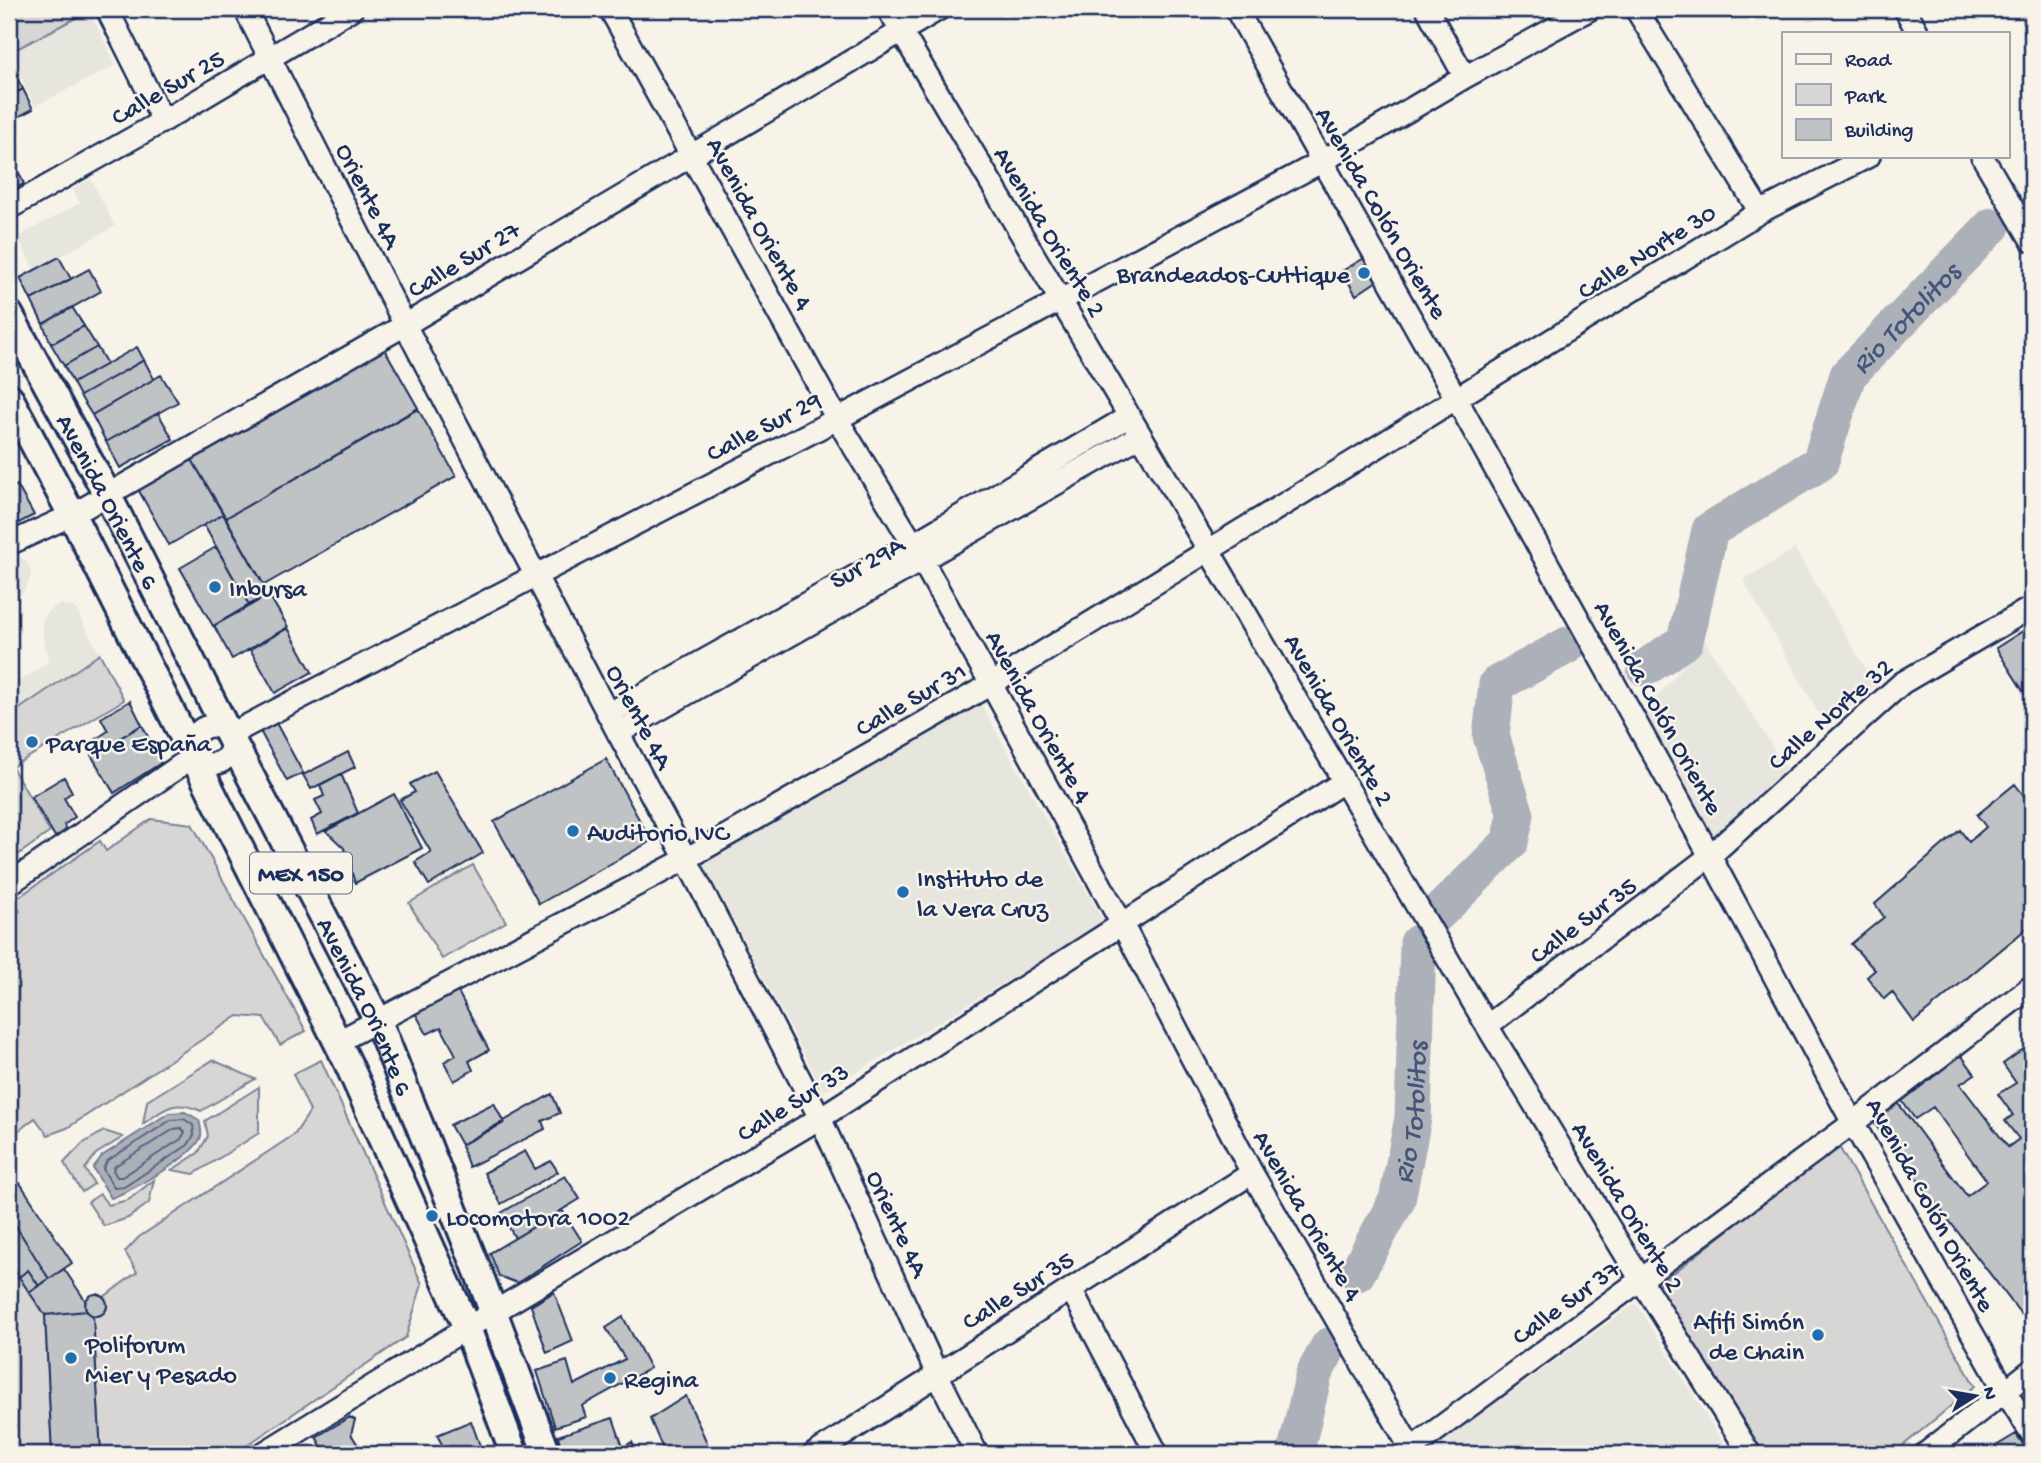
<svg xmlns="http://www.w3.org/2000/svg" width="2041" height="1463" viewBox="0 0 2041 1463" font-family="'Gochi Hand',sans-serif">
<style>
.built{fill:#e6e5de}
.green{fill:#d7d6d4;stroke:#798299;stroke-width:2}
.water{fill:#acb0b9;stroke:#727c95;stroke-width:2}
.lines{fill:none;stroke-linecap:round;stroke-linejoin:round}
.shore{stroke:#556382;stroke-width:2}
.river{stroke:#acb0b9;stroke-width:37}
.building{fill:#c0c3c5;stroke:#1b2f5e;stroke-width:2}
.minor-casing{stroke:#1b2f5e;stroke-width:26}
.major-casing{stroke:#1b2f5e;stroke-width:32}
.minor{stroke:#f7f3e8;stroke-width:21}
.major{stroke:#f7f3e8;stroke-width:26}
.poi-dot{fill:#1f6fb2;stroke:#f7f3e8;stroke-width:2.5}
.labels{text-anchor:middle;stroke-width:5;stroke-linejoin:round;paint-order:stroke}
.shield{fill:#f7f3e8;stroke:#5d6a87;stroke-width:2}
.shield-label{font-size:24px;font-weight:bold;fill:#1b2f5e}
.street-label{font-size:26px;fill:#1b2f5e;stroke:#f7f3e8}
.poi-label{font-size:26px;fill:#1b2f5e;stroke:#f7f3e8;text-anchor:start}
.water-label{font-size:28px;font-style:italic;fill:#465679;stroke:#f7f3e8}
</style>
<rect width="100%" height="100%" fill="#f7f3e8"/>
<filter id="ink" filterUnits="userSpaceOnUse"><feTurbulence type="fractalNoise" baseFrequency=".0143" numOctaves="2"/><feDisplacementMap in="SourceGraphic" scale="14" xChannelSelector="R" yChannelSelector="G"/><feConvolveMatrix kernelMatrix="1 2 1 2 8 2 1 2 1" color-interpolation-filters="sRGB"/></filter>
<g filter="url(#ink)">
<path class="built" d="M89,11l27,54 -81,41 -26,-53z
M91,179l24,47 -81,45 -16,-34 62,-34 -7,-14z
M1795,549l80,136 -48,43 -84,-148z
M14,553l11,7 6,12 -2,10 -7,12 -5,5 -8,1v-46z
M62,604l11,3 4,4 22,42 -90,62v-34l9,1 29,-19 2,-7 -5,-11 -2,-22 5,-10 9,-7z
M1705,641l89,139 -84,76 -74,-135z
M978,699l126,223 -280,170 -121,-230z
M1636,1303l94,151h-296l-3,-4z"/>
<path class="green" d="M9,9h79l1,2 -80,42z
M100,654l24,46 -112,67 38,65 -41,29v-145z
M151,819l41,5 114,207 -26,14 -16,-27 -26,-2 -171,112 -19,7 -13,-17 -26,20v-218l11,-9 -7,-10 87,-60 6,10z
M473,865l33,57 -64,37 -33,-56z
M213,1060l42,19 -54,32c-27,-12 -36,-3 -58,13l4,-23z
M321,1060l101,224 -16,53 -172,117h-133l-8,-138 11,-3 3,-5 -3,-11 33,-25 -12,-20 14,-15 156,-103 15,-23 -17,-37z
M259,1087v46l-65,41 -22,-4 26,-17 10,-17 -3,-15z
M104,1131l19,6 -27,17 -11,15 9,15 -12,8 -18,-29 18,-19z
M1838,1145l137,241 -82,68h-129l-106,-169z
M154,1180l-5,23 -21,15 -24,8 -16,-24 12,-8 8,11 20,-5z
M19,1277l26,38 7,139h-43v-170z"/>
<path class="water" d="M185,1112l14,8c1,4 3,12 2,16 -4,19 -71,56 -90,62l-18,-30 9,-12 67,-43z"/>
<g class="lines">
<path class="shore" d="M184,1119l9,6 1,10 -6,10 -64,42 -10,1 -11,-19 4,-8 64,-41z
M181,1128l4,4 -4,7 -59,38h-5l-4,-7 2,-4 59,-37z"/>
<g class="river">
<path id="s1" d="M1645,668l40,-27 25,-111 110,-67 28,-88 144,-149"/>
<path d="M1437,914l73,-72 6,-27 -25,-79 6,-52 71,-39"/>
<path id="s2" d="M1357,1273l40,-73 16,-82 5,-175"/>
<path d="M1295,1454l19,-80 15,-28"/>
</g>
</g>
<path class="building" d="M9,64l14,25 -14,8z
M23,89l10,20 -24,13v-25z
M9,151l15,33 -15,7z
M1373,253l13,22 -30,20 -14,-24z
M59,257l12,22 -40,21 -11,-22z
M89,269l12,22 -58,33 -12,-24z
M72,307l12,19 -33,18 -8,-20z
M84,326l13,21 -33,19 -13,-22z
M97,347l10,17 -34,19 -9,-17z
M137,347l7,13 -64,36 -7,-13z
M384,348l34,60 -192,110 -35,-60z
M144,360l10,19 -62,36 -12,-19z
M161,375l17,27 -72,40 -14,-27z
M418,409l38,67 -192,109 -38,-67z
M158,413l15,26 -53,29 -14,-26z
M191,458l32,56 -54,31 -31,-56z
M17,485l17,30 -21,11 -4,-7v-29z
M223,514l46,80 -20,11 -45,-80z
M216,547l33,58 -36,21 -33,-58z
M269,595l19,32 -56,32 -18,-33z
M288,628l24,44 -37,21 -25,-44z
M2026,629l6,10v66l-36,-57z
M130,701l12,24 -44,26 -5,-10 15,-10 -7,-13z
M276,723l27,50 -16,8 -27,-50z
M142,725l19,38 -47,30 -23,-38z
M348,752l7,15 -44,22 -8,-14z
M606,759l45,82 -112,63 -45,-82z
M435,771l48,82 -54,32 -14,-23 16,-10 -31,-52 15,-8 -5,-8z
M341,774l17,39 -41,21 -6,-14 11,-6 -7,-14 9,-4 -4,-11z
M64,777l8,15 -8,6 11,19 -11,8 3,6 -11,7 -25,-41z
M2015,784l17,22v118l-118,98 -22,-30 -8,7 -17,-22 8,-7 -24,-26 33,-27 -9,-13 85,-74 9,12 17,-15 -9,-12z
M394,794l28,54 -67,35 -11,-35 -18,-17z
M457,990l32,60 -20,11 4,9 -19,11 -10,-19 12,-7 -15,-28 -14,7 -12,-21z
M2032,1043v262l-11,9 -148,-192 25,-19 69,93 20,-15 -54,-74 -18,12 -13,-18 59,-46 14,19 -15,10 48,63 11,-8 -14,-18 8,-6 -15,-21 18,-11 -13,-19z
M552,1094l8,19 -18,8 3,8 -76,38 -8,-22z
M494,1103l10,20 -43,22 -11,-20z
M525,1151l10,18 16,-8 7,11 -57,32 -17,-31z
M565,1176l15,23 -65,39 -14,-25z
M20,1183l52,80 -23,16 -40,-64v-24z
M562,1210l20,31 -65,42 -18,-7 -9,-23z
M9,1215l40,64 -10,7 -11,-16 -9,7 -10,-16z
M64,1269l21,31 1,11 -41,4 -16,-23z
M28,1270l11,16 -10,6 -10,-15z
M554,1292l19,49 -26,12 -16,-47z
M85 1305a11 11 0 1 1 22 0a11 11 0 1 1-22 0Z
M86,1311l7,5 8,138h-49l-7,-139z
M623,1317l27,51 -68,38 4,11 -31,10 -18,-56 30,-10 7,24 51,-26 -19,-31z
M686,1396l26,58h-47l-15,-35z
M350,1417l5,3 -4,14 10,16 4,-2 2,6h-41l-10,-17z
M613,1418l10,29 -12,7h-48l-5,-18z
M471,1421l12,33h-36l-10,-19z
M2016,1434l14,20h-42l-2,-2z
M632,1442l5,12h-26l12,-7z"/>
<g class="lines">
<g class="minor-casing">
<path id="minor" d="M107,9l56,112
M245,9l160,316 203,389 78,145 134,259 117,256 40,80
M610,9l227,410 76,125 78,140 131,240 130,249 162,281
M888,9l320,540 279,477 154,254 109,174
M1236,9l221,391 253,456 143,267 152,268 27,43
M1427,9l38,68
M1636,9l124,203
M1905,9l13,24
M1982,156l50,85
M9,208l154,-87 189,-112
M9,544l63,-29 333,-190 534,-316
M608,714l305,-170 215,-127
M193 745a19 19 0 1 1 38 0a19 19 0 1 1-38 0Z
M618,733l522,-297
M229,735l608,-316 484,-257 144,-85 125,-68
M9,884l185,-128
M1487,1026l223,-170 192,-173 130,-76
M337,1042l349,-183 305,-175 769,-472 109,-56
M1071,1289l86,165
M262,1454l205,-126 353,-210 523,-336
M814,1454l438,-281
M1410,1454l1,-5 442,-326 179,-137
M1925,1454l107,-84"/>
</g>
<g class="major-casing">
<g id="major">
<path id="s3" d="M9,314l98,180 122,241 149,286 101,253 68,180"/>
<path d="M9,397l63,118 275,546 120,267 47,126"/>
</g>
</g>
<use href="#minor" class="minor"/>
<use href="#major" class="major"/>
</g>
</g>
<g class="poi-dot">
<circle cx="1364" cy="273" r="7"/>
<circle cx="215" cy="587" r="7"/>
<circle cx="32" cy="742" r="7"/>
<circle cx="573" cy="831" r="7"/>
<circle cx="903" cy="892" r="7"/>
<circle cx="432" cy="1216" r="7"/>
<circle cx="1818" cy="1335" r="7"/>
<circle cx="71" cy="1358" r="7"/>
<circle cx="610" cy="1378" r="7"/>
</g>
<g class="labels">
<rect class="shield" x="250" y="852.5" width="102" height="41" rx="5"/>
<g class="shield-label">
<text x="301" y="881">MEX 150</text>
</g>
<g class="street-label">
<text transform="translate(167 86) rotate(-30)" y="9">Calle Sur 25</text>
<text transform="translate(370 195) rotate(63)" y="9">Oriente 4A</text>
<text transform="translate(1383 212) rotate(60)" y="9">Avenida Colón Oriente</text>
<text transform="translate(761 223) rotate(61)" y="9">Avenida Oriente 4</text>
<text transform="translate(1051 231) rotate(59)" y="9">Avenida Oriente 2</text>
<text transform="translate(1646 250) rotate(-32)" y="9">Calle Norte 30</text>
<text transform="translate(463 258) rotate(-31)" y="9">Calle Sur 27</text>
<text transform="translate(763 425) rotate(-27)" y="9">Calle Sur 29</text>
<text dy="9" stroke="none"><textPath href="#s3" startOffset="212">Avenida Oriente 6</textPath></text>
<text transform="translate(866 561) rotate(-30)" y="9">Sur 29A</text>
<text transform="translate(910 698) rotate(-30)" y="9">Calle Sur 31</text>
<text transform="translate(1660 707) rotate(61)" y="9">Avenida Colón Oriente</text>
<text transform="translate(1829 713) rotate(-41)" y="9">Calle Norte 32</text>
<text transform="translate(641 716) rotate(62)" y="9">Oriente 4A</text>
<text transform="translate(1040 716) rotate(61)" y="9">Avenida Oriente 4</text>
<text transform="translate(1340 719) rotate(60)" y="9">Avenida Oriente 2</text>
<text transform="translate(1582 919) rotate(-37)" y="9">Calle Sur 35</text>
<text dy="9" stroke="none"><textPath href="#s3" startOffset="779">Avenida Oriente 6</textPath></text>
<text transform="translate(792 1101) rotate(-32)" y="9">Calle Sur 33</text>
<text transform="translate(1932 1204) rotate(61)" y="9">Avenida Colón Oriente</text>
<text transform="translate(1629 1206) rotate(59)" y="9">Avenida Oriente 2</text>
<text transform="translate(1309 1215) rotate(60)" y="9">Avenida Oriente 4</text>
<text transform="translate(899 1223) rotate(65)" y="9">Oriente 4A</text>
<text transform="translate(1017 1289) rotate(-32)" y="9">Calle Sur 35</text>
<text transform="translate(1565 1301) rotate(-36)" y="9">Calle Sur 37</text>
</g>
<g class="poi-label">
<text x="1350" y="282" text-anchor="end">Brandeados-Cuttique</text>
<text x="229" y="596">Inbursa</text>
<text x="46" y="751">Parque España</text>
<text x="587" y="840">Auditorio IVC</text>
<text x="917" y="886">Instituto de<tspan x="917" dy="30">la Vera Cruz</tspan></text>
<text x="446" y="1225">Locomotora 1002</text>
<text x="1804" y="1329" text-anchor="end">Afifi Simón<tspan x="1804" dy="30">de Chain</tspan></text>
<text x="85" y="1352">Poliforum<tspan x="85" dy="30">Mier y Pesado</tspan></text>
<text x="624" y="1387">Regina</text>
</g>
<g class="water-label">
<text dy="10" stroke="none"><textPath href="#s1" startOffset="464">Rio Totolitos</textPath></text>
<text dy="10" stroke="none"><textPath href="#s2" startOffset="172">Rio Totolitos</textPath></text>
</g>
</g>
<rect width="2041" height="1463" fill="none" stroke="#f7f3e8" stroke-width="35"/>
<rect x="18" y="18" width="2006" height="1428" fill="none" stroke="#1b2f5e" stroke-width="2.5" filter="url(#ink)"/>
<rect x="1782" y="32" width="228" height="126" fill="#f7f3e8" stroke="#9fa5b1" stroke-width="2"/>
<rect x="1796" y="54" width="35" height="10" fill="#f7f3e8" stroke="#9fa5b1" stroke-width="2"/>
<text x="1845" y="66" font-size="21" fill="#1b2f5e">Road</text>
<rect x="1796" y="84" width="35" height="21" fill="#d7d6d4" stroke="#9fa5b1" stroke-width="2"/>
<text x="1845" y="102" font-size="21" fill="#1b2f5e">Park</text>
<rect x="1796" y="119" width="35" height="21" fill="#c0c3c5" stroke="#9fa5b1" stroke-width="2"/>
<text x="1845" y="136" font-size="21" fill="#1b2f5e">Building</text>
<g transform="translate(1975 1396) rotate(79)" stroke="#f7f3e8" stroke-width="5" paint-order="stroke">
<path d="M0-5L12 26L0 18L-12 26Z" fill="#1b2f5e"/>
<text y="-10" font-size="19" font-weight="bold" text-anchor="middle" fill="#1b2f5e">N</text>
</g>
</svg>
